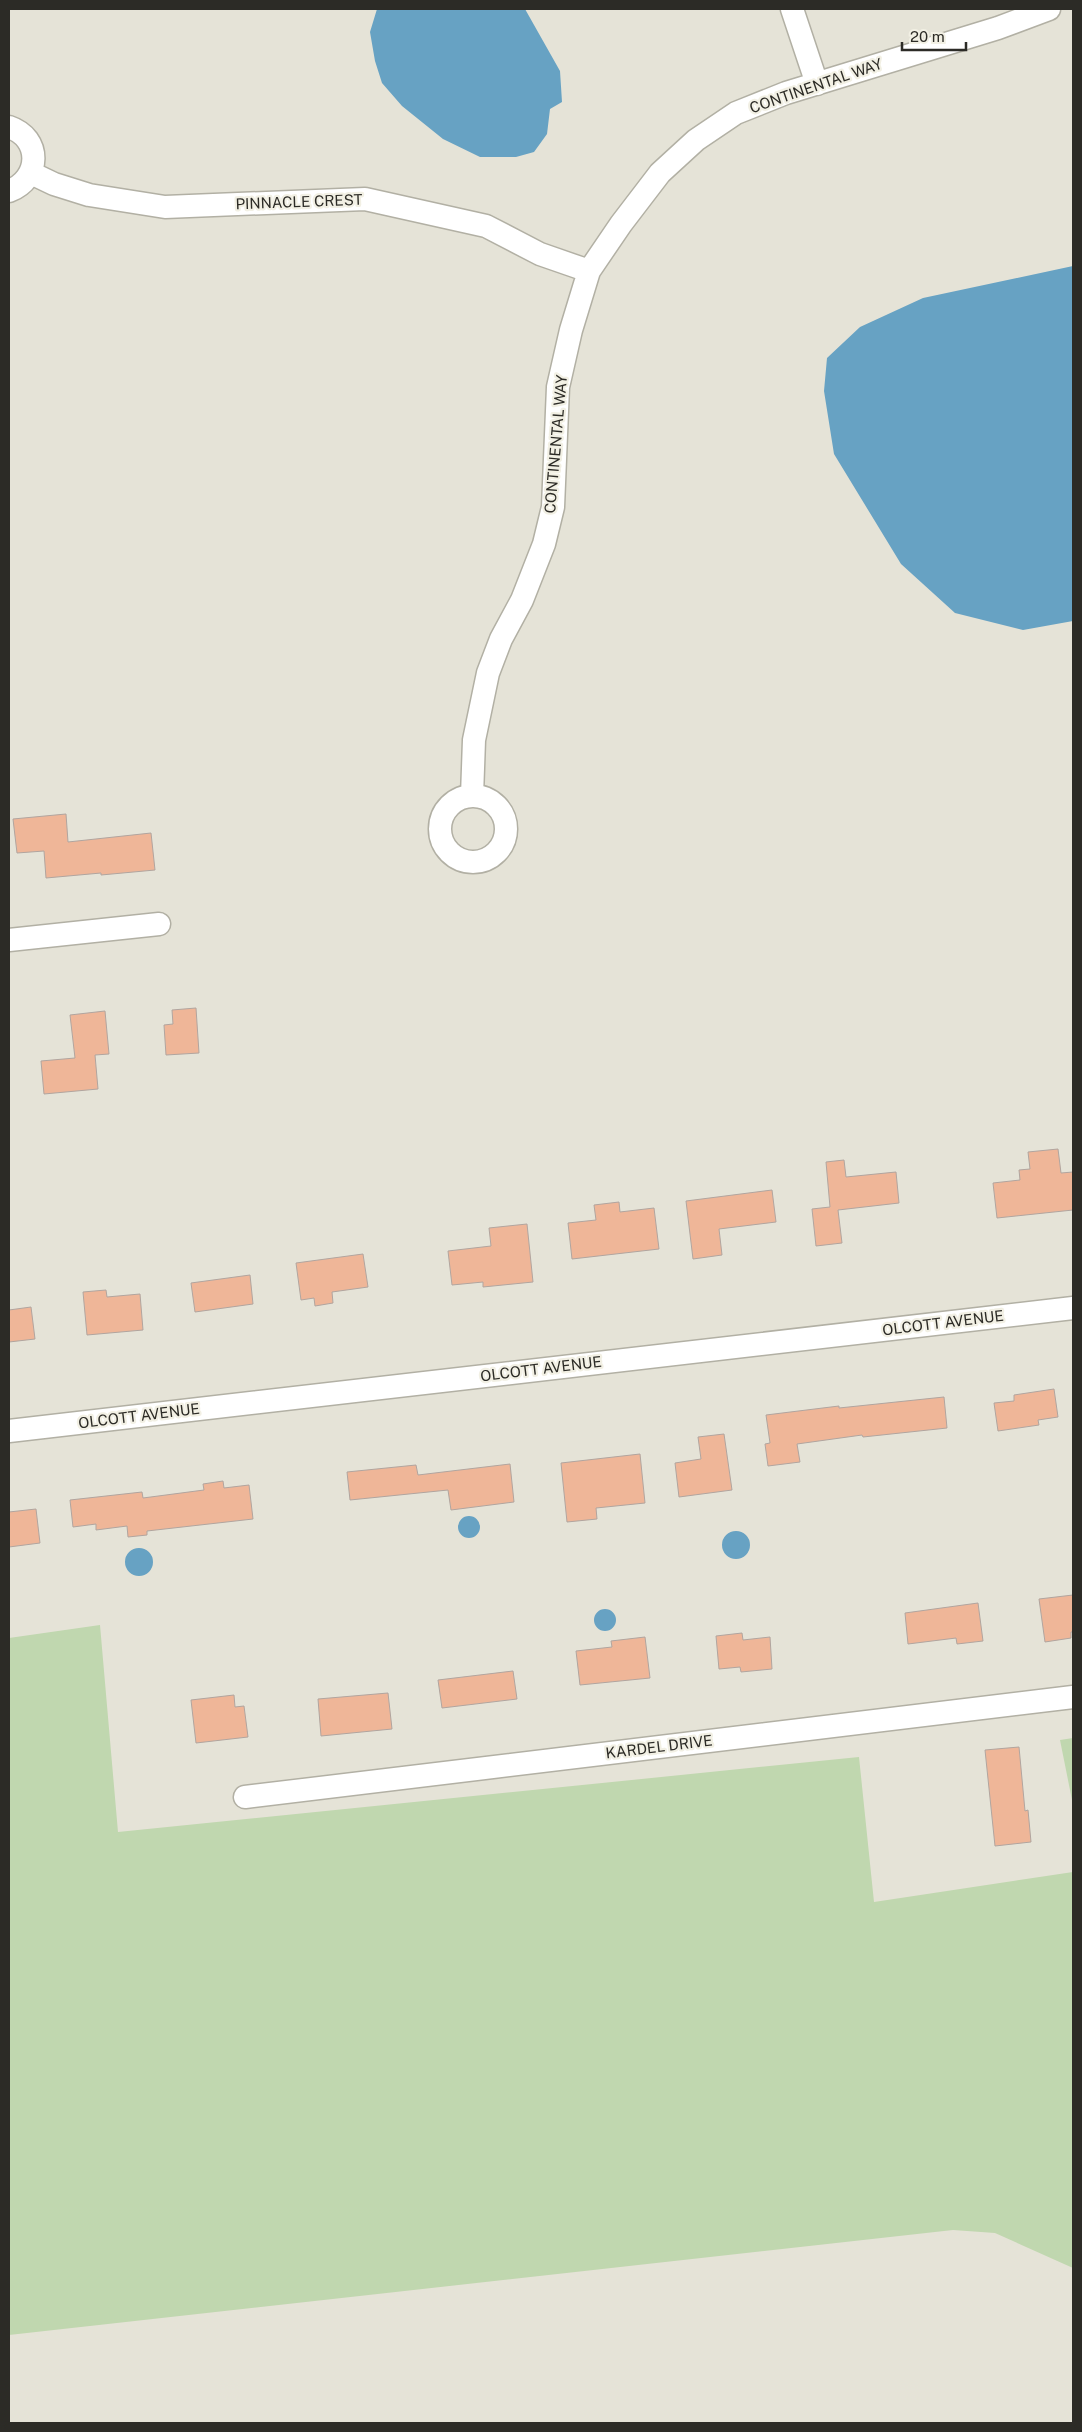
<svg xmlns="http://www.w3.org/2000/svg" width="1082" height="2432" viewBox="0 0 1082 2432" font-family="'Public Sans',sans-serif">
<style>
.green{fill:#c0d7af}
.water{fill:#67a2c3}
.building{fill:#efb698;stroke:#b1a59f}
.lines{fill:none;stroke-linecap:round;stroke-linejoin:round}
.street-casing{stroke:#b2b0a4;stroke-width:25}
.street{stroke:#fff;stroke-width:22}
.labels{text-anchor:middle;stroke-width:4.5;stroke-linejoin:round;paint-order:stroke}
.street-label{font-size:15px;fill:#2c2b26;stroke:#f2f0e4}
</style>
<rect width="100%" height="100%" fill="#e5e3d7"/>
<path class="green" d="M100,1625l18,207 741,-75 15,145 199,-30v396l-78,-35 -42,-3 -944,105v-697z
M1073,1738v67l-13,-65z"/>
<path class="water" d="M377,9h148l35,62 2,31 -12,7 -3,25 -13,18 -18,5h-36l-37,-18 -41,-33 -20,-23 -7,-22 -5,-29z
M1073,266v355l-50,9 -68,-17 -54,-49 -67,-110 -10,-63 3,-33 33,-31 63,-29z
M458 1527a11 11 0 1 1 22 0a11 11 0 1 1-22 0Z
M722 1545a14 14 0 1 1 28 0a14 14 0 1 1-28 0Z
M125 1562a14 14 0 1 1 28 0a14 14 0 1 1-28 0Z
M594 1620a11 11 0 1 1 22 0a11 11 0 1 1-22 0Z"/>
<path class="building" d="M66,814l2,28 83,-9 4,37 -54,5v-2l-55,5 -2,-27 -27,2 -4,-34z
M196,1008l3,45 -33,2 -2,-30 9,-1 -1,-14z
M105,1011l4,43 -14,1 3,34 -54,5 -3,-33 34,-3 -5,-43z
M1058,1149l3,24 12,-1v38l-76,8 -4,-35 27,-3 -1,-10 11,-1 -2,-17z
M844,1160l2,17 50,-5 3,31 -61,7 4,33 -26,3 -4,-37 18,-2 -4,-45z
M772,1190l4,32 -57,7 3,26 -29,4 -7,-58z
M619,1202l1,10 34,-4 5,41 -87,10 -4,-36 28,-3 -2,-15z
M527,1224l6,58 -50,5v-5l-31,3 -4,-34 43,-5 -2,-18z
M363,1254l5,33 -36,5 1,11 -18,3 -1,-8 -13,2 -5,-37z
M250,1275l3,29 -58,8 -4,-29z
M106,1290l1,7 33,-3 3,36 -56,5 -4,-43z
M31,1307l4,32 -26,3v-32z
M1054,1389l4,28 -20,3 1,5 -41,6 -4,-28 20,-2v-6z
M944,1397l3,31 -84,9 -1,-2 -65,9 3,18 -32,4 -3,-22 5,-1 -4,-28 73,-9v2z
M724,1434l8,56 -53,7 -4,-34 26,-4 -3,-22z
M640,1454l5,49 -49,5 1,11 -30,3 -6,-59z
M510,1464l4,38 -63,8 -3,-20 -98,10 -3,-28 69,-7 2,10z
M223,1481l1,7 25,-3 4,34 -106,12v4l-19,2 -1,-11 -31,4v-6l-23,3 -3,-27 72,-8 1,6 61,-8 -1,-6z
M36,1509l4,34 -31,4v-35z
M1073,1595v37h-2v6l-26,4 -6,-43z
M978,1603l5,38 -26,3 -1,-6 -48,6 -3,-31z
M742,1633l1,7 27,-3 2,32 -31,3 -1,-5 -21,2 -3,-33z
M645,1637l5,41 -70,7 -4,-34 36,-4 -1,-6z
M513,1671l4,28 -75,9 -4,-28z
M388,1693l4,36 -71,7 -3,-37z
M234,1695l1,12 9,-1 4,31 -52,6 -5,-43z
M1019,1747l6,64 3,-1 3,32 -36,4 -10,-96z"/>
<g class="lines">
<g class="street-casing">
<path id="street" d="M792,9l25,75
M9,127c33,11 32,52 0,64
M31,173l23,11 35,11 76,12 200,-8 121,27 54,28 49,17
M472,796l2,-56 14,-67 13,-34 21,-39 22,-56 9,-37 5,-120 13,-57 18,-59 32,-47 39,-51 36,-33 40,-27 50,-20 212,-65 51,-19
M440 829a33 33 0 1 1 66 0a33 33 0 1 1-66 0Z
M9,940l150,-16
M9,1431l1064,-123
M245,1797l828,-100"/>
</g>
<use href="#street" class="street"/>
</g>
<g class="labels">
<g class="street-label">
<text transform="translate(816 86) rotate(-19)" y="5">CONTINENTAL WAY</text>
<text transform="translate(299 202) rotate(-2)" y="5">PINNACLE CREST</text>
<text transform="translate(556 444) rotate(-85)" y="5">CONTINENTAL WAY</text>
<text transform="translate(943 1323) rotate(-7)" y="5">OLCOTT AVENUE</text>
<text transform="translate(541 1369) rotate(-7)" y="5">OLCOTT AVENUE</text>
<text transform="translate(139 1416) rotate(-7)" y="5">OLCOTT AVENUE</text>
<text transform="translate(659 1747) rotate(-7)" y="5">KARDEL DRIVE</text>
</g>
</g>
<rect width="1082" height="2432" fill="none" stroke="#2c2b26" stroke-width="20"/>
<path d="M902 42v8h64v-8" fill="none" stroke="#2c2b26" stroke-width="2.5"/>
<text x="910" y="42" font-size="15" fill="#2c2b26" stroke="#f2f0e4" stroke-width="4" paint-order="stroke">20 m</text>
</svg>
